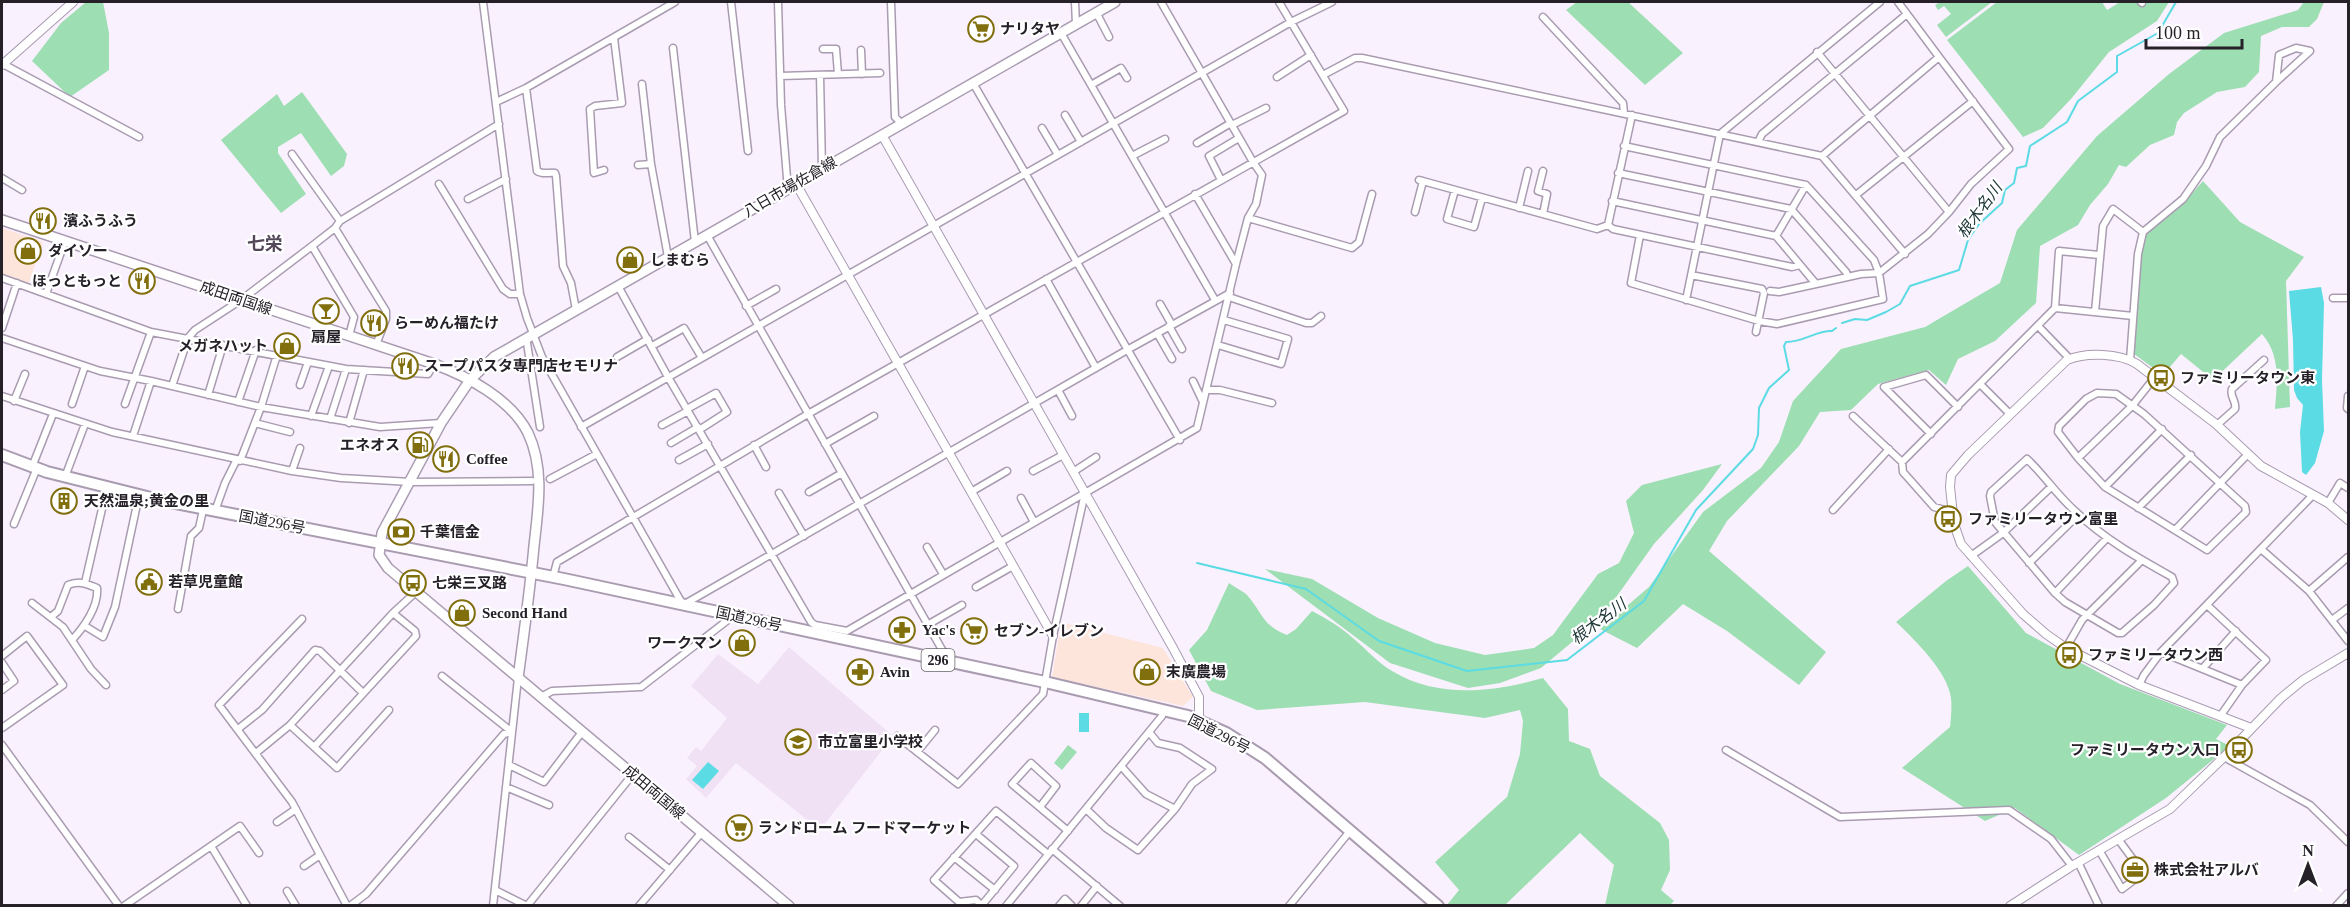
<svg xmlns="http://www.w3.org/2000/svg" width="2350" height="907" viewBox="0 0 2350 907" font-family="'Times New Roman','Noto Sans JP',serif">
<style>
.commercial{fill:#fee5db}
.education{fill:#f0e1f4}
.green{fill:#9ddeb2}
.water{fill:#5bdbe3}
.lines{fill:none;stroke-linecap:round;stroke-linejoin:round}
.stream{stroke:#5bdbe3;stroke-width:2}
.minor-casing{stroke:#a99cb1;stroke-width:9}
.tertiary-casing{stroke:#a99cb1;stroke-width:10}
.secondary-casing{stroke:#a99cb1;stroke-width:12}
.trunk-casing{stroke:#a99cb1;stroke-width:14}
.minor{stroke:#fff;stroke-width:6}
.tertiary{stroke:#fff;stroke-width:8}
.secondary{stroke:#fff;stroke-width:9}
.trunk{stroke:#fff;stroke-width:10}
.labels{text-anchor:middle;stroke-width:4.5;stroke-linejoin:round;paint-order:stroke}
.shield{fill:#fff;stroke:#676469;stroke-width:1.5}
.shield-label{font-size:14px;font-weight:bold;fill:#262129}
.poi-label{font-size:15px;font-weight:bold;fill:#262129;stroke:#fff;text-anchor:start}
.street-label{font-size:15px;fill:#262129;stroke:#fff}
.water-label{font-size:16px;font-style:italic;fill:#203738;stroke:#fff}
.quarter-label{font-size:18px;font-weight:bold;fill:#53485a;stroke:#fff}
</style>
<rect width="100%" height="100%" fill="#faf1ff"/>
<path class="commercial" d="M2,228l41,14 -15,43 -26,-9z
M1061,622l102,26 30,49 -10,9 -131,-29z"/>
<path class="education" d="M789,647l104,89 -73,94 -84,-67 -30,35 -20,-19 11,-13 -10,-8 9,-11 5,4 26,-33 -36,-32 27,-32 40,30z"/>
<path class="green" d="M86,2h17l6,31v37l-39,27 -38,-36 29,-38z
M1577,2h51l55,51 -38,32 -79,-75z
M1940,2h52l-46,35 -9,-12 14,-11 -7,-8 -6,4 -3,-5z
M1997,2h105l5,8 13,-8h49l-12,19 -48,31 -38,47 -28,29 -20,9 -76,-97z
M2304,2h20l-7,17 -8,8h-27l-21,9 -2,36 -14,15 -28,5 -33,21 -7,9 -3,13 -24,10 -24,22 -7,-2 -11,19 -18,21 -12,20 -38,21 -4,57 -41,38 -37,18 -12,26 -17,-15 -51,14 -27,26 -31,2 -21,34 -72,75 -18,30 117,101 -27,33 -72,-54 -44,-27 -46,44 -37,-19 49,-42 54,-75 58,-44 18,-26 14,-41 48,-52 84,-22 75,-44 17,-53 80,-94 72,-62 55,-41 74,-23z
M302,92l45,62 -3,12 -13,10 -30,-43 -23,14v6l28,41 -25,19 -60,-73 56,-46 7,12z
M2203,181l37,41 64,35 -18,24 4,126 -15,2c2,-27 6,-53 -13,-75l-49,46 -32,-26 -18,21 -29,-21 6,-100 5,-22 41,-32z
M1722,464l-19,26 -49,54 -52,73 -61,51 -41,15 -32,5 -78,-25 -125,-94 47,10 66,39 57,25 50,12 49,-7 19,-13 45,-61 21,-11 15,-30 -8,-32 16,-16z
M1968,566l58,67 94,51 107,41 -11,14 14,7 -64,52 -87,57 -64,-47 -30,13 -83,-53 48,-41c1,-9 2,-20 1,-29 -3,-26 -37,-59 -55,-76l50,-41z
M1229,583c5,4 12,7 17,11 17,18 14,30 41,41l9,-6 16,-18c15,8 29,16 42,28 12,10 24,24 38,32 46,28 102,21 151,7l25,31 1,32 21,8 10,27 60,47 9,17 1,30 -9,20 13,11 -4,4h-65l9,-40 -34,-32 -75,72h-58l12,-15 -24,-28 72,-65 13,-43 3,-33 -3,-11 -35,8 -120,-16 -108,8 -46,-19 -22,-41 18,-20z
M1068,745l9,7 -15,18 -8,-7z"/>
<path class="water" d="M2321,287l3,16 -2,77 2,51 -9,32 -9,12 -4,-3 -2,-40 3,-27 -6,-7 -3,-8 -1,-50 -4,-49z
M1079,713h10v19h-10z
M708,762l11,9 -16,18 -11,-9z"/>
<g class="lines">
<path class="stream" d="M1842,323l13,-4 12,1 19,-8 14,-8 10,-18 49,-16 9,-30 11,-16 23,-21 3,-13 9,-7 3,-15 9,-2 4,-20 37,-24 11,-21 39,-29v-16l41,-23 18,-31
M1197,563l109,26 73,52 88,30 100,-11 77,-59 52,-91 57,-61 5,-14 1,-27 10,-20 20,-18 -5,-24 2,-4c18,0 31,-12 46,-11l4,-3"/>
<g class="minor-casing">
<path id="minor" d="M483,2l37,292 7,24 15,39 141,248 444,-255 103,-57
M731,2l17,149
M778,2l3,103 6,73v4l6,4
M891,2l4,115 7,7
M1075,2l1,22
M1898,2l41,55
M2141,2l1,1
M1096,12l13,25
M1543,17l80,86 1,10
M1061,33l154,267
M673,48l22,194
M2296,48l14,3 -34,31 3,-27z
M823,49h13l2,25
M861,50l1,24
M1817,52l132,160
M3,64l136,73
M820,75l2,94
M1323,75l32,-17h7l460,98 83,98
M780,76l100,-3
M1277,77l34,-22
M973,83l207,357
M642,84l9,80 17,93
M1091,85l30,-17 6,10
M526,88l11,83c6,4 12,1 18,2l1,3 7,90 8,17 5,27
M496,102l30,-14 149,-86
M1065,115l16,27
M1632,115l-24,110 5,4 179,38 8,-2
M1232,125l34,-17
M1042,128l16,27
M1758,142l4,-8 145,-120
M1197,143l34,-20
M1624,146l182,39 68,75 5,13 4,26 -106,25 -18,-3 -128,-38 9,-48
M292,154l48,67
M1132,156l33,-17
M638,165l13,-1
M604,170l-10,3 -4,-64 5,-3 27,-3 -8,-65
M1543,171l-5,20 9,3 -4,20
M1618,173l173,36 55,63 2,5
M2,178l20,12
M1221,180l-12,-24 30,-18
M1419,180l178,49 11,-4
M439,184l64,105 7,5h10
M1806,185l-30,51 40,48 45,-10 18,-1 49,-39 21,-22 22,-28 38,-35 -70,-92 -117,99
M1455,190l-8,29 27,8 8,-29
M1195,194l41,70
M1856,195l117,-94
M468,199l38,-20
M1612,201l164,35
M1519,208l9,-37
M1415,212l8,-31
M1248,218l104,30 7,-6 13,-48
M335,228l51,83v8l-10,26
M707,235l242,427
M312,246l42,71 -5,19
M1691,275l71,14 2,4 -8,39
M2,278l149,54 21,4 174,33 82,5 6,-10
M1046,279l50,89
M618,286l50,91 143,245 4,3 32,6 350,-203 39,-164 12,-46 8,-14 6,-29 -9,-13 -92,-160
M1770,291l9,1 37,-8
M46,294l19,-53
M1229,297l77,26h6l9,-7
M2333,298h15
M1686,300l34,-166 160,-132
M1160,304l12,21
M746,306l30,-17
M2055,308l78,8
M2095,312l8,-86 10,-17 30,23
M1169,326l13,23
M2039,327l31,32
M2,328l15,-45
M1157,333l15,26
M2,338l98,33 51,10 110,26 119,20 61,-4
M527,343l13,84
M1218,345l63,19 7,-25 -64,-19
M652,346l32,-18 18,30
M617,357l31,-18
M2130,360l8,-106 5,-22 40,-33 23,-33 14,-29 56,-55
M1193,381l10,21
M1980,384l29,29
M300,385l8,-23
M172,386l16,-48 7,-8 46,-30 71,-54 23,-18 5,-7 159,-97
M1058,390l14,26
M1206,390h14l52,13
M2097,393l19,1 28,20 101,92 1,6 -39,38 -102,-63 -27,-29 -20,-26 1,-6 27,-27z
M208,395l15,-50
M2,396l110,36 180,39 49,7 70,4 121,-1
M2348,396l-1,12 1,1
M14,401l11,-27
M238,402l18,-52
M72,404l13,-38
M125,404l26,-72
M687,409l29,-16 11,19 -28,18
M311,416l18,-50
M1853,416l49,46
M330,419l16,-50
M255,423l35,9
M349,423l15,-53
M662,425l26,-14
M2217,425l18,-16c2,-8 -6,-13 -3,-20l32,-29
M581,427l710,-405 41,-20
M1931,434l-47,-47 42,-12 32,32
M133,436l18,-55
M671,443l27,-16
M825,444l49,-28
M754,445l12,22
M2078,458l54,-52 23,-29
M2027,459c17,16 30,36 48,52 29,28 63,47 97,66l2,6 -20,22 -32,28h-4l-53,-31 -10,-9 -60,-71 -5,-26 1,-4z
M679,460l29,-16
M240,461l21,-54 16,-52
M32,467l21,-53
M292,471l8,-23
M1033,471l30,-16
M1073,472l23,-15
M65,477l20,-53
M550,479l47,-25
M2105,487l57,-58
M809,492l33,-19
M971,492l36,-21
M779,493l25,43
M1021,498l13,24
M2328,503l12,-20 8,5
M2138,508l53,-53
M1833,510l56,-61
M215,511l10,-28 11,-22
M1952,512l-18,-5 -31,-35 -1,-10 153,-154 4,-57 40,4
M14,524l23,-56
M2175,530l72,-75
M927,547l16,27
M2261,549l48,42 39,50
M1971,556l32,-23 48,-46
M2029,563l49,-48
M553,577l4,-15 251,-148 536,-303 -65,-109
M85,583l22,-96
M976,587l37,-21
M2309,591l39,-34
M2055,593l52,-55
M32,603l31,24 28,42 15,16
M2207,605l59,55 -24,25 -21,30
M178,609l13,-73 8,-8 4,-18
M51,617l7,-6 10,-26c11,-5 19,-1 29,3 2,18 -13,39 -25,52
M302,619l-83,86 73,97 55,104
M2332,620l16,-12
M929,624l33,-19
M85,626l18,11 12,-30 24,-112
M2066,648l16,-28 60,-60
M2161,652l81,33
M2,656l25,-20 36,49 -61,43
M2,663l12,18 -12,9
M2203,668l33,-37
M442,676l70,56
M2139,685l5,-10 17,-23 152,-157
M541,697l11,-6 89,-4 92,-71
M290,725l47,43 52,-58
M238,729l24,-19 53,-60 5,1 43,42
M897,736l61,48 85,-90 10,-58 32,-143
M2,745l117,161
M314,747l102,-111 -1,-5 -22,-18
M1726,750l114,67 169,-7 42,29 21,27
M917,752l18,-22
M256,753l34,-28 103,-112 24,-22
M2224,757l86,48 38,37
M509,765l35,17 38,-50
M1121,766l25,28 29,15
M506,787l43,18
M1040,807l16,-21 -25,-23 -19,21 56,47
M1086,809l20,19 32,22 37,-41 17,-25 20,-15 -32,-21 -22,-5 -9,-11
M277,822l19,-13
M976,834l38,32 -32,39
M629,837l41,33
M211,846l36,60
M1052,849l68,57
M2099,850l23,39 21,-16 -25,-34
M954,857l41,33
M2078,862l21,44
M304,866l16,-11
M495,890l32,16
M287,891l9,15
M124,906l116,-80 19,27
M350,906l16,-12 138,-160 8,-2
M493,906l25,-228
M527,906l106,-132
M639,906l63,-74
M982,906l-6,-6 -17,2 -25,-22 62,-69 52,43
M1006,906l156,-190 1,-7
M1059,906l6,-7 7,7
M1081,906l16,-20
M1289,906l61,-75
M2336,906l12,-13"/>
</g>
<g class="tertiary-casing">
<path id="tertiary" d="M2,65l71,-63
M882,135l291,513 26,49v24
M793,186l6,3 254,447
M2251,728l-112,-43 -73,-37 -20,-14 -23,-20 -62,-70 -7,-20 -4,-37 1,-12 17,-20 99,-95c19,-8 52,-7 70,4l79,60 45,42 67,37 20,17
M2010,906l62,-40 98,-57 54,-52 57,-59 22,-18 45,-27"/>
</g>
<g class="secondary-casing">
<path id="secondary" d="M2,220l432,144c33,12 77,35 94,69 17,36 10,76 6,113 -4,44 -10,88 -16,132
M789,906l-401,-338 -9,-13 3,-22 59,-110 29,-43 24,-23 621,-355"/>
</g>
<g class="trunk-casing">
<path id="trunk" d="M2,455l45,17 108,27 409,80 481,103 143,34 38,17 39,25 173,148"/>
</g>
<use href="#minor" class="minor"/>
<use href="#tertiary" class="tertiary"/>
<use href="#secondary" class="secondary"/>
<use href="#trunk" class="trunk"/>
</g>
<defs>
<g id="supermarket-ring" transform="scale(1.35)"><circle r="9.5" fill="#fff" stroke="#816e0c" stroke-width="1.5"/><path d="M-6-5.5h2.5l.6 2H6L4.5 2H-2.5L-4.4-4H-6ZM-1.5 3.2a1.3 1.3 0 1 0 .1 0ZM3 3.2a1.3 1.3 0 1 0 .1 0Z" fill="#816e0c"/></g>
<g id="restaurant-ring" transform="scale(1.35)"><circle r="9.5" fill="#fff" stroke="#816e0c" stroke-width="1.5"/><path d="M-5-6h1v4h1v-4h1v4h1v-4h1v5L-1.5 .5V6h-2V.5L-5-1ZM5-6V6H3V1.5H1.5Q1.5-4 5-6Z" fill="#816e0c"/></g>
<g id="shop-ring" transform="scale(1.35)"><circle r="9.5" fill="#fff" stroke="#816e0c" stroke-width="1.5"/><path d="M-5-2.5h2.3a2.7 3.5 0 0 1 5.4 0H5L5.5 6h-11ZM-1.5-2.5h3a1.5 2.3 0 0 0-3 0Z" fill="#816e0c"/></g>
<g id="bar-ring" transform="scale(1.35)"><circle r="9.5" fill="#fff" stroke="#816e0c" stroke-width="1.5"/><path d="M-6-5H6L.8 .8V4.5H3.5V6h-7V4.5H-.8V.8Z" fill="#816e0c"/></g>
<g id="bus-ring" transform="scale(1.35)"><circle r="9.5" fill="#fff" stroke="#816e0c" stroke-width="1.5"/><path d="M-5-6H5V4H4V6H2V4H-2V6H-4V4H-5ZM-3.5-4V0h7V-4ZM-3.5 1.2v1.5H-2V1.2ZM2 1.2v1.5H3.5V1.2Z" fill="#816e0c"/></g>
<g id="fuel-ring" transform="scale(1.35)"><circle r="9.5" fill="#fff" stroke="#816e0c" stroke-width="1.5"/><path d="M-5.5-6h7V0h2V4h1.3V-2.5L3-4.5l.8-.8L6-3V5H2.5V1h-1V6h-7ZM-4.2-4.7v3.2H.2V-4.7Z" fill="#816e0c"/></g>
<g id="building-ring" transform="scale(1.35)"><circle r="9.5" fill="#fff" stroke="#816e0c" stroke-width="1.5"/><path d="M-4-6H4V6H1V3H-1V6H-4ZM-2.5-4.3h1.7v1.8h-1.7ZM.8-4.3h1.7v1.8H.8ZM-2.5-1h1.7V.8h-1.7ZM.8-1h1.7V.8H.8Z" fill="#816e0c"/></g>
<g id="bank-ring" transform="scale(1.35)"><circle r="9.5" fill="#fff" stroke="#816e0c" stroke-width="1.5"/><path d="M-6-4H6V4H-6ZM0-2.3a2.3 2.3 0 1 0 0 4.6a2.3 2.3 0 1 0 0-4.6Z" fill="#816e0c"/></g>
<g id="civic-ring" transform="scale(1.35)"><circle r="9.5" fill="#fff" stroke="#816e0c" stroke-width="1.5"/><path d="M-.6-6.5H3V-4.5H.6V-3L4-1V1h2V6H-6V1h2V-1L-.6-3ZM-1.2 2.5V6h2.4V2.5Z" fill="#816e0c"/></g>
<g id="pharmacy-ring" transform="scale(1.35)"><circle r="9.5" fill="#fff" stroke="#816e0c" stroke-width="1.5"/><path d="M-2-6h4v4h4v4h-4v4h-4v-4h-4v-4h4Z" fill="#816e0c"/></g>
<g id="school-ring" transform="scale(1.35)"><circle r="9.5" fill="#fff" stroke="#816e0c" stroke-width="1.5"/><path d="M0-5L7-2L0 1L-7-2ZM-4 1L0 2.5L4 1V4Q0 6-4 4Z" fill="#816e0c"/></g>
<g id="office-ring" transform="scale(1.35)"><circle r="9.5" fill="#fff" stroke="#816e0c" stroke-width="1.5"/><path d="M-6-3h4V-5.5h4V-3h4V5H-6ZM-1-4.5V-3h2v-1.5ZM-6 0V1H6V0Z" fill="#816e0c"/></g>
</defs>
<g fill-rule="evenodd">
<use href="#supermarket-ring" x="981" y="29"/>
<use href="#restaurant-ring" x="43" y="221"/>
<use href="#shop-ring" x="28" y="251"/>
<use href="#shop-ring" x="630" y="260"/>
<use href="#restaurant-ring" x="142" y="281"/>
<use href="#bar-ring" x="326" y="311"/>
<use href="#restaurant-ring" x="374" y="323"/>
<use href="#shop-ring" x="287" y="346"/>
<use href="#restaurant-ring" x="405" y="366"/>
<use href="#bus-ring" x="2161" y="378"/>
<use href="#fuel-ring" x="420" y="445"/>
<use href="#restaurant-ring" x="446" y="459"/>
<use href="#building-ring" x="64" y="501"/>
<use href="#bus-ring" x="1948" y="519"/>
<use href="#bank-ring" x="401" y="532"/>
<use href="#civic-ring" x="149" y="582"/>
<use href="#bus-ring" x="413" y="583"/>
<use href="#shop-ring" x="462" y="613"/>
<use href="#pharmacy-ring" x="902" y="630"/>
<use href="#supermarket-ring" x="974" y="631"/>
<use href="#shop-ring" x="742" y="643"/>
<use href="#bus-ring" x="2069" y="655"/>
<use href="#pharmacy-ring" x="860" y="672"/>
<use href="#shop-ring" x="1147" y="672"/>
<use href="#school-ring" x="798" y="742"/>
<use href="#bus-ring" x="2239" y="750"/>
<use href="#supermarket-ring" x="739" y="828"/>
<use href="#office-ring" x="2135" y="870"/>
</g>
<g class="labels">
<rect class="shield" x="921.5" y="649" width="33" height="22" rx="4.5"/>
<g class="shield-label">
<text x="938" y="665">296</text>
</g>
<g class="poi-label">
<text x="1000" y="34">ナリタヤ</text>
<text x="63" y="226">濱ふうふう</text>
<text x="48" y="256">ダイソー</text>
<text x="650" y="265">しまむら</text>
<text x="122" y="286" text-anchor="end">ほっともっと</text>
<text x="394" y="328">らーめん福たけ</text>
<text x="326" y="342" text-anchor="middle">扇屋</text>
<text x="268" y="351" text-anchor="end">メガネハット</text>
<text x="424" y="371">スープパスタ専門店セモリナ</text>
<text x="2180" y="383">ファミリータウン東</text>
<text x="400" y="450" text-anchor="end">エネオス</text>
<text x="466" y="464">Coffee</text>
<text x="84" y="506">天然温泉;黄金の里</text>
<text x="1968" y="524">ファミリータウン富里</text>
<text x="420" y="537">千葉信金</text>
<text x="168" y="587">若草児童館</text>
<text x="432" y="588">七栄三叉路</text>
<text x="482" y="618">Second Hand</text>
<text x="922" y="635">Yac's</text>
<text x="994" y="636">セブン-イレブン</text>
<text x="722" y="648" text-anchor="end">ワークマン</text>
<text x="2088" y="660">ファミリータウン西</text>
<text x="880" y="677">Avin</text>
<text x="1166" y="677">末廣農場</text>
<text x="818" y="747">市立富里小学校</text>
<text x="2220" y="755" text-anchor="end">ファミリータウン入口</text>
<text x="758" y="833">ランドローム フードマーケット</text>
<text x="2154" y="875">株式会社アルバ</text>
</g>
<g class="street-label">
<text transform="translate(790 187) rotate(-30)" y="5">八日市場佐倉線</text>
<text transform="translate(236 298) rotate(19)" y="5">成田両国線</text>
<text transform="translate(272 522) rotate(11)" y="5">国道296号</text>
<text transform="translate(749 619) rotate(12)" y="5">国道296号</text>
<text transform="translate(1219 734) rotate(27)" y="5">国道296号</text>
<text transform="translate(654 792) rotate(40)" y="5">成田両国線</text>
</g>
<g class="water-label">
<text transform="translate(1979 210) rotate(-54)" y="6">根木名川</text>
<text transform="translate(1598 621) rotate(-37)" y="6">根木名川</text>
</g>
<g class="quarter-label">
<text x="265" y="250">七栄</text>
</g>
</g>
<rect width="2350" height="907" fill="none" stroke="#262129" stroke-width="6"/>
<g transform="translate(2308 865)" stroke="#ffffff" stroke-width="4.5" paint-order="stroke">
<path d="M0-4.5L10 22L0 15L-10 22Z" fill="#262129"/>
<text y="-9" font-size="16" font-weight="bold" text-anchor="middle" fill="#262129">N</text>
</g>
<path d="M2146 39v9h96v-9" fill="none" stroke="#262129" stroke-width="3"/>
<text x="2155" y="39" font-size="18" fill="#262129" stroke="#ffffff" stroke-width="4.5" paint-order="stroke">100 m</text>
</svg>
